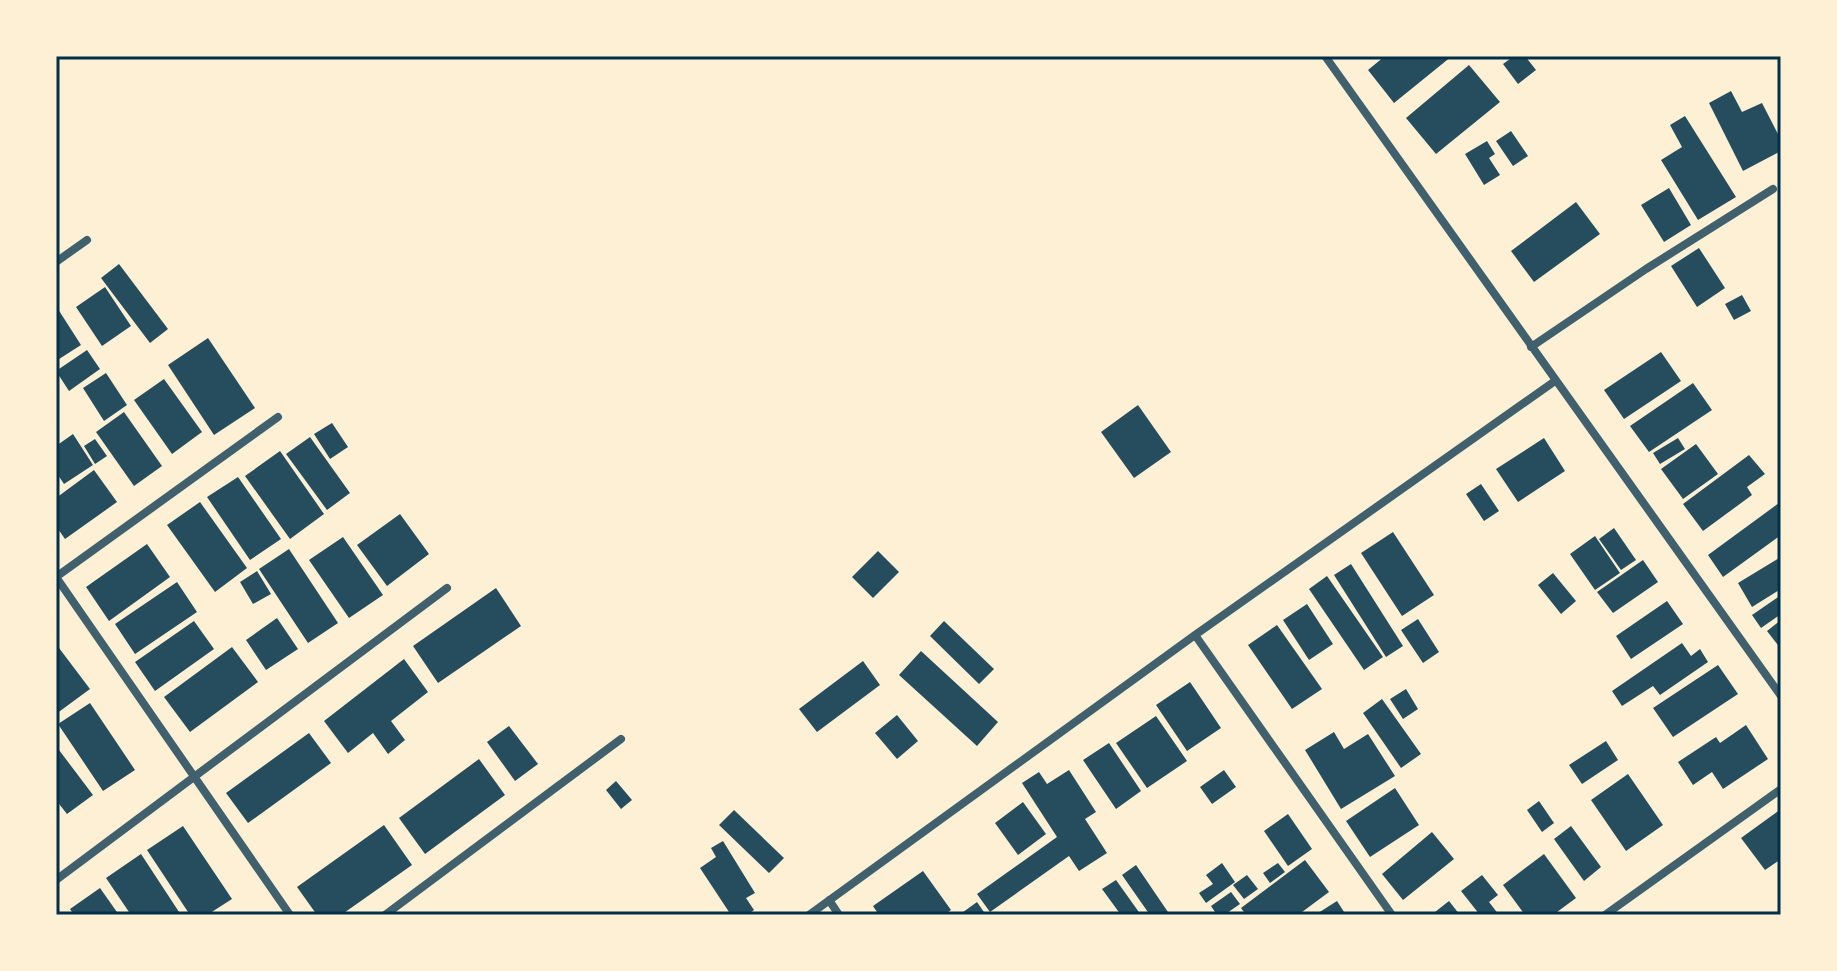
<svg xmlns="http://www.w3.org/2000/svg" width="1837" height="971" viewBox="0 0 1837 971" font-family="Rubik,sans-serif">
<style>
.building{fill:#264d5e}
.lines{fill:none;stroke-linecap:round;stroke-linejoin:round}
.minor{stroke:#3f606c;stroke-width:8}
.neatline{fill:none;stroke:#003049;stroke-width:3}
</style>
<rect width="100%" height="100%" fill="#fdf0d5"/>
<path class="building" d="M1385,56h67l-58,47 -26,-33z
M1514,56h11l11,14 -18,14 -15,-20z
M1469,65l31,37 -64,52 -30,-36z
M1731,91l11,21 20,-9 19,37v11l-38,20 -34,-68z
M1685,116l51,81 -38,23 -37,-60 21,-13 -12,-22z
M1511,131l17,25 -15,10 -17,-25z
M1487,141l8,13 -6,4 11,17 -16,10 -19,-31z
M1669,188l22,37 -27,17 -23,-37z
M1576,202l24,32 -66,48 -23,-31z
M1699,248l26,40 -28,19 -26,-41z
M119,264l49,65 -18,14 -49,-65z
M105,287l26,39 -29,20 -26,-39z
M1742,295l9,16 -17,9 -9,-16z
M56,306l25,39 -25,16z
M208,338l47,70 -41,27 -46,-70z
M87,350l13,19 -31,22 -13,-20z
M1661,352l20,29 -57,38 -20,-29z
M106,373l21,32 -23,16 -21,-33z
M164,379l38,53 -30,22 -38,-54z
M1693,383l19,27 -63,42 -19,-26z
M1138,405l33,47 -37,26 -33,-46z
M124,412l38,54 -28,20 -38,-54z
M332,423l16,24 -18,12 -16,-25z
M73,434l20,31 -29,19 -8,-12v-26z
M310,437l40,56 -23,17 -41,-56z
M1544,438l21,33 -47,31 -22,-33z
M1678,438l7,11 -25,15 -7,-11z
M95,439l12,17 -12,8 -11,-18z
M1696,444l22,30 -35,25 -22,-30z
M280,451l44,63 -34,25 -45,-63z
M1749,455l16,19 -18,13 5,8 -49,36 -20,-27z
M94,470l23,32 -52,37 -9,-13v-28z
M238,477l43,62 -31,21 -43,-63z
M1481,484l18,27 -15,10 -18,-27z
M200,502l47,66 -32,24 -48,-67z
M1779,503l2,32 -58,42 -15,-22z
M400,514l29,40 -42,32 -30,-41z
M1614,528l22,32 -15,10 -22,-31z
M1393,532l41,63 -32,21 -41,-63z
M1595,536l25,37 -25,17 -25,-36z
M343,537l40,58 -34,23 -40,-58z
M147,544l23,33 -61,44 -23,-34z
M289,549l49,74 -30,20 -49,-74z
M878,551l21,21 -26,26 -21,-21z
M1781,557v32l-29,18 -14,-24z
M1643,560l15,22 -45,31 -16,-21z
M1351,564l52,82 -17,11 -52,-82z
M257,571l14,23 -18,10 -13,-22z
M1553,573l23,28 -15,13 -23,-29z
M1327,576l56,81 -19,13 -55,-81z
M177,582l20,30 -62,42 -20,-30z
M496,588l25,38 -83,57 -25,-37z
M1781,595v19l-20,14 -9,-13z
M1667,601l16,23 -52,35 -15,-23z
M1307,604l26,40 -24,16 -26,-40z
M277,618l21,31 -32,21 -20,-30z
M1418,619l21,33 -16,11 -22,-33z
M1781,620v29l-14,-18z
M194,621l20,28 -59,42 -20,-29z
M944,621l50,48 -15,15 -49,-48z
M1277,625l45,64 -30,20 -44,-64z
M1682,643l9,13 9,-7 8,13 -48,33 -7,-9 -31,20 -10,-15z
M56,644l34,45 -34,25z
M232,647l26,35 -68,50 -26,-35z
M921,651l77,71 -21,24 -78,-71z
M404,659l24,33 -37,29 14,19 -17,14 -15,-21 -25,20 -24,-32z
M863,661l17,24 -63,47 -18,-23z
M1718,665l20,29 -65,43 -20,-29z
M1190,682l31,46 -34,23 -31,-46z
M1406,689l12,20 -15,10 -13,-20z
M1382,699l39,55 -20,14 -38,-55z
M90,703l45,67 -32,21 -45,-67z
M897,715l21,26 -21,18 -22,-26z
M1156,716l31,45 -40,27 -31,-45z
M1746,725l22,34 -45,30 -11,-17 -19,13 -15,-23 38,-25 4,6z
M509,726l29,38 -23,17 -28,-39z
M1334,732l10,17 24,-15 27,42 -54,33 -36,-59z
M309,733l22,30 -83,60 -22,-30z
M1606,741l12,19 -36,24 -13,-19z
M1109,743l32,48 -25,18 -33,-49z
M56,746l37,49 -26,19 -11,-14z
M479,759l26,36 -80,59 -26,-36z
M1069,770l27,42 -11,7 22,34 -28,18 -10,-15 -79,56 -13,-18 80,-57 -35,-54 17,-11 8,12z
M1224,770l12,17 -24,17 -12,-17z
M1628,774l35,51 -37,26 -35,-51z
M616,781l16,19 -11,9 -15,-19z
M1395,788l24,37 -49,32 -24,-36z
M1539,801l15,22 -12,9 -15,-22z
M1023,802l23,32 -28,21 -23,-32z
M1781,809v50l-16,11 -24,-32z
M734,810l50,48 -15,15 -50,-48z
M1288,814l24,35 -24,17 -24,-35z
M384,825l28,40 -71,50h-24l-20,-28z
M183,826l49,73 -25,16h-17l-43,-65z
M1571,826l30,41 -17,14 -30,-42z
M1432,832l22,27 -51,41 -21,-26z
M723,841l32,52 -9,5 8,12 -7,5h-16l-31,-47 16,-11 -5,-9z
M141,854l40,61h-50l-25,-37z
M1544,854l32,44 -23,17h-28l-22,-30z
M1305,860l24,32 -31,23h-52l-5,-7z
M1222,863l13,19 -29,21 -7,-10 14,-9 -7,-9z
M1278,863l7,9 -15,11 -7,-10z
M1136,865l34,50h-20l-28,-40z
M923,871l28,39 -7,5h-65l-6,-9z
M1247,875l11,14 -14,10 -11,-14z
M1482,875l16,20 -9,7 10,13h-19l-19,-24z
M1116,880l25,35h-20l-19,-26z
M100,888l19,27h-45l-4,-6z
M1231,892l9,12 -16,11h-7l-6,-9z
M1337,901l9,14h-31z
M1449,901l11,14h-23l-2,-3z
M977,902l9,13h-27z"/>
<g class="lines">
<path class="minor" d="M1325,56l456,640
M56,262l31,-22
M1531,347l115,-78 127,-80
M56,577l234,338
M56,577l222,-160
M1195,635l197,280
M56,880l391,-292
M829,900l10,15
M385,915l236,-176
M809,915l386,-280 360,-254
M1605,915l176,-126"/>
</g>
<rect width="1837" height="971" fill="none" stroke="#fdf0d5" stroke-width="116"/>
<rect x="58" y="58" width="1721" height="855" class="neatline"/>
</svg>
